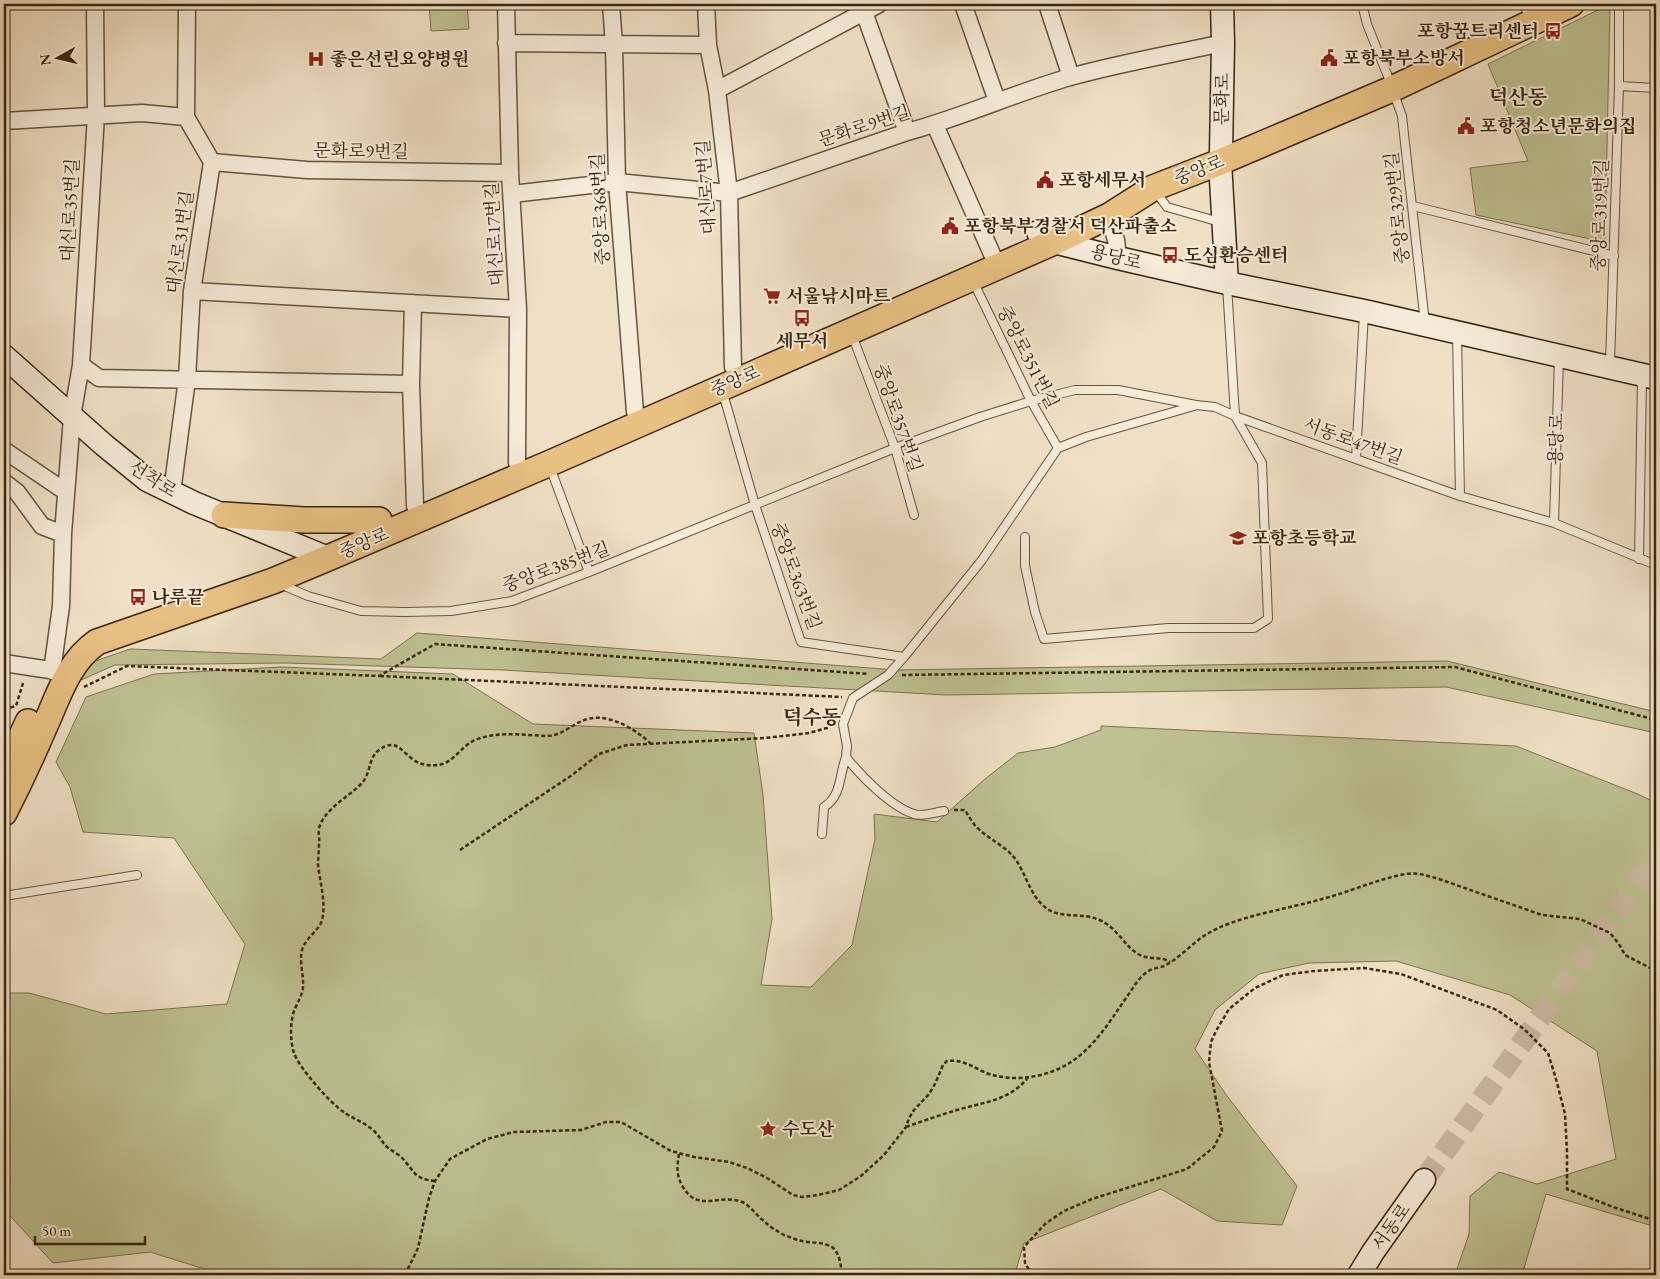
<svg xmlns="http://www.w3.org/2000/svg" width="1660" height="1279" viewBox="0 0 1660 1279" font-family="'EB Garamond','Noto Serif KR',serif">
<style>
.green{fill:#bec191;stroke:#7c7450}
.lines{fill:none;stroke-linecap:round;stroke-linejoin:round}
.secondary-tunnel{stroke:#cbbba1;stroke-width:22;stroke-dasharray:22 11;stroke-linecap:butt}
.lane-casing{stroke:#66543c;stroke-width:10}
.street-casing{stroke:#66543c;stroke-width:19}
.secondary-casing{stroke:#39260f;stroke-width:25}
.primary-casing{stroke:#39260f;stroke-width:28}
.path{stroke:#39260f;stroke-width:2.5;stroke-dasharray:4 2.5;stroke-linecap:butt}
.lane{stroke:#f5ebd9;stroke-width:8}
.street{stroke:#f5ebd9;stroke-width:16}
.secondary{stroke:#f5ebd9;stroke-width:22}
.primary{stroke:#e8c082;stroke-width:25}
.labels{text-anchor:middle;stroke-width:4;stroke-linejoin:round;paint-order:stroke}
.poi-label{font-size:18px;font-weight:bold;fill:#39260f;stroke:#f5ebd9;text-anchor:start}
.street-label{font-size:18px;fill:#39260f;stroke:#f5ebd9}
.quarter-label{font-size:20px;font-weight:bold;fill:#39260f;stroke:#f5ebd9}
</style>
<rect width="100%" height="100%" fill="#efe0c5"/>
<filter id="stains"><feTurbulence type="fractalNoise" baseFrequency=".004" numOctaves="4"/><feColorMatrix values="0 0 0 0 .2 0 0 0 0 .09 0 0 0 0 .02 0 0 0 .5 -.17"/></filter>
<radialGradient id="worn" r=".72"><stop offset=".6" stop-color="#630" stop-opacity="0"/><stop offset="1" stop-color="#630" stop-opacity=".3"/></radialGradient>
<path class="green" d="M429,4h38l2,25 -38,2z
M1610,4l-5,238 -129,-27 -6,-47 58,-7 -40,-97z
M417,633l479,37 551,-9 209,51v21l-210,-46 -499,8 -445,-25 -217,-7 -170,2 -43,19 6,-17 52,-18 251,10z
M281,667l172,7 80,50 221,9 9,62 9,124 -11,66 50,2 41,-42 23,-106 -1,-25 63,8 48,-43 33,-26 37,-6 46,-17v-4l415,20 124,49 16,8v424l-110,-33 -24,81h-67l14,-41 1,-38 29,-24 38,12 79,-25 -19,-108 -87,-56 -114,-34 -87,2 -50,11 -44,36 -20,39 32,47 70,90 -15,39 -65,-4 -56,-32 -137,54 -8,27 6,5h-812l1,-4 -61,-19 -97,11 -49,-54v-216h25l77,21 121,-10 18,-60 -71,-106 -91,-6 -13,-45 -14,-25 30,-65 68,-23z"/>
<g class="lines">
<path class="secondary-tunnel" d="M1424,1180l232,-324"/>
<g class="lane-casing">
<path id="lane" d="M1362,4l5,20 20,50 15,42 23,207
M1524,4l6,16
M1619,86l37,2
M1156,192l11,15 53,15
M1413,206l201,50
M973,281l58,120 27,47
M852,335l43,113 19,67
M1457,335l3,161
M1610,364l9,-278v-82
M722,390l33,115 46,137 103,15
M1356,458l8,-145
M550,467l39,105
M1554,523l5,-166
M1025,537v29l10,46 9,27 124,-11h86l14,-9 -6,-156 -27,-47 -8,-131
M1639,559l3,-181
M280,584l28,12 53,15 44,1 46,-1 61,-10 77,-29 306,-124 85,-31 51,-16 44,-11h43l78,15 19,2 20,9 225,80 94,27 102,42
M944,811c-8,1 -23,6 -30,3 -23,-7 -54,-39 -68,-57l1,-11 -4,-22 10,-26 35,-23 16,-18 78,-97 76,-112 28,-11 108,-31
M822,834l2,-27c18,-11 15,-32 22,-50
M4,896l133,-21"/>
</g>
<g class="street-casing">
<path id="street" d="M506,4l4,169 8,136 -1,154
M611,4l3,41 3,137 18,230
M706,4l2,41 9,45 12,103 4,174
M963,4l34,97
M1047,4l24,73
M864,12l43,120
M506,43l202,2
M717,90l162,-86
M4,121l138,-8 44,4
M935,125l57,129
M212,162l95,8 203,3
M512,194l105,-12 112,11 178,-61c56,-15 108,-39 163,-55 50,-14 103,-23 153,-34
M1109,216l7,24 2,18
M192,291l326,18
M413,303l-2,81 4,122
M81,365l18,13 312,6
M4,450l62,42
M4,482l13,10 25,34 21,8
M172,492l15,-113 5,-88 20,-129 -26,-45 1,-113
M4,663l59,9
M52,671l9,-65 2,-72 9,-117 9,-52 15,-250 -1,-111"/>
</g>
<g class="secondary-casing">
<path id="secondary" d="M1222,4l1,39 -2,110 -1,9 7,121
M1038,232l16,10 64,16 109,25 137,28 292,67
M4,356l100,89 43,35 47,23 134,55
M1359,1275l14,-23 51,-72"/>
</g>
<g class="primary-casing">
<path id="primary" d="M224,515l80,5h75
M4,774l24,-52
M4,813c14,-27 27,-55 39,-83 15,-32 24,-67 54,-88l176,-61 55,-23 220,-94 506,-222 55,-26 44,-28 67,-26 172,-73 179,-85"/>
</g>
<path class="path" d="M902,675l553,-8 201,53
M380,676l462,21
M84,687l43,-21 252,10 56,-32 434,30
M4,709l12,-3 7,-23
M954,810h11c4,7 9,16 16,21 11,10 26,16 35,29 11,16 15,39 33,50 13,8 33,3 48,9 21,8 27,28 43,36 10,5 21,1 30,7
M460,850l112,-75 27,-21 28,-9 138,-7 44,-5 25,-7
M906,1127c17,-6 34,-12 51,-17 27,-8 51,-9 70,-31
M679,1154c-2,12 -3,22 4,33 15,26 37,6 59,15 9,4 15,14 23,20 5,5 12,9 19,13 6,2 12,5 18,6 9,2 22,1 30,6 8,6 9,19 10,28
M435,1181c-23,-2 -21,-12 -35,-25 -5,-4 -10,-6 -14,-10 -4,-4 -6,-9 -10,-13 -9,-10 -21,-13 -31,-20 -14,-9 -46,-45 -51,-60 -4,-12 -4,-30 0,-42 3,-8 8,-15 9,-23 1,-13 -4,-26 -1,-38 4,-14 20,-20 21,-35 2,-17 -3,-33 -5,-50 0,-7 1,-14 1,-21 1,-5 -1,-10 0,-16 6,-20 30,-31 43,-45 9,-10 6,-25 17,-33 18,-13 22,2 35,10 6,5 16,6 24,5 16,-2 23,-19 37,-25 22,-9 48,-5 71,-4 17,0 26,-13 42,-17 21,-6 49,11 63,25
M405,1275l13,-27 11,-50 6,-17 15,-22 37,-20 27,-7 67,-2 25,-8h15l50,29 23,6 35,5 18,6 20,10 26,17 9,2 16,-2 21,-5 22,-14 23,-21 22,-28 3,-9 5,-8 15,-16 6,-10 8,-19 4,-4c15,-2 26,6 39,12 23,8 48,6 70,-3 33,-14 50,-43 70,-72 6,-8 12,-20 21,-26 5,-4 12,-4 17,-6 16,-8 28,-23 43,-32 29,-18 81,-25 115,-35 28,-7 55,-20 84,-25 11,-2 22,2 33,5l103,36 38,4 30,14 9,11 6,11 31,16
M1032,1275l-7,-12 -1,-16 21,-23 19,-13 28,-12 95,-30 27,-22 8,-16 -13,-69 2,-20 5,-11 13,-22 26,-21 28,-13 31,-4 50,-3 37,6 96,36 27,19 24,24 8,26 9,35 2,38v37l46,18 43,14"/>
<use href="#lane" class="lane"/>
<use href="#street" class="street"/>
<use href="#secondary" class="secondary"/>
<use href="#primary" class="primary"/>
</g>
<defs>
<g id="bus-bare" transform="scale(1.35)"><path d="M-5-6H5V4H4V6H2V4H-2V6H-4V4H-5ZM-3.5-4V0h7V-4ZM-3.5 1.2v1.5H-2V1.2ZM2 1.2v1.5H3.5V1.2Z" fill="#8f2418" stroke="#f5ebd9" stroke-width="2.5" paint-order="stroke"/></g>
<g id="civic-bare" transform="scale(1.35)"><path d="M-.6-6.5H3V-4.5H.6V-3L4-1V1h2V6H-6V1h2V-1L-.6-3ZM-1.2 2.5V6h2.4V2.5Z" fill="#8f2418" stroke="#f5ebd9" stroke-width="2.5" paint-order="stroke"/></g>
<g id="hospital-bare" transform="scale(1.35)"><path d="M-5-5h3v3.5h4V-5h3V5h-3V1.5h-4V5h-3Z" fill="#8f2418" stroke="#f5ebd9" stroke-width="2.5" paint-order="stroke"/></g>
<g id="supermarket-bare" transform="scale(1.35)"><path d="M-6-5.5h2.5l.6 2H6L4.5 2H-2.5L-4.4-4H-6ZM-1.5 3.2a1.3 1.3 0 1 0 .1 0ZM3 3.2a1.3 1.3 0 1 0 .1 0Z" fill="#8f2418" stroke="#f5ebd9" stroke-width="2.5" paint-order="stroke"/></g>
<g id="school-bare" transform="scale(1.35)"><path d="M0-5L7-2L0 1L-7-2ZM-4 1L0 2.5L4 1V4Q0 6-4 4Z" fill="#8f2418" stroke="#f5ebd9" stroke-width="2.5" paint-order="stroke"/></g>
<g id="sight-bare" transform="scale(1.35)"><path d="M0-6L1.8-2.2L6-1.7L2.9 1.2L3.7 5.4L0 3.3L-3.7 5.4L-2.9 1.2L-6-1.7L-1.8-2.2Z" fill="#8f2418" stroke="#f5ebd9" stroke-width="2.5" paint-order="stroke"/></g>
</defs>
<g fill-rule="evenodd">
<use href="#bus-bare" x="1553" y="31"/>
<use href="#civic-bare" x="1329" y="58"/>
<use href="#hospital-bare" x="316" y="59"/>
<use href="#civic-bare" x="1466" y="126"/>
<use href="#civic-bare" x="1045" y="180"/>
<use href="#civic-bare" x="950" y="226"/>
<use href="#bus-bare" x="1170" y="255"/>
<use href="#supermarket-bare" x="772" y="296"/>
<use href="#bus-bare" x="802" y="318"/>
<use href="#school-bare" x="1238" y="538"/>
<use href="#bus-bare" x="138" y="597"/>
<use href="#sight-bare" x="768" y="1129"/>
</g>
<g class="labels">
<g class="poi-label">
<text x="1539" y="37" text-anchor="end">포항꿈트리센터</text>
<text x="1343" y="64">포항북부소방서</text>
<text x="330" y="65">좋은선린요양병원</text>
<text x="1480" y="132">포항청소년문화의집</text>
<text x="1059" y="186">포항세무서</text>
<text x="964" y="232">포항북부경찰서 덕산파출소</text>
<text x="1184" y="261">도심환승센터</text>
<text x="786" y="302">서울낚시마트</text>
<text x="802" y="347" text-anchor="middle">세무서</text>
<text x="1252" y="544">포항초등학교</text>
<text x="152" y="603">나루끝</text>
<text x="782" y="1135">수도산</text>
</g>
<g class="street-label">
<text transform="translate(1222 99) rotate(-89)" y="6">문화로</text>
<text transform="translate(864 126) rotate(-18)" y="6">문화로9번길</text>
<text transform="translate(361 151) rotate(1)" y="6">문화로9번길</text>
<text transform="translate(1199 170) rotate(-22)" y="6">중앙로</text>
<text transform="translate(706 187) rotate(-94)" y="6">대신로7번길</text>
<text transform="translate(1397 208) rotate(-96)" y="6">중앙로329번길</text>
<text transform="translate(600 209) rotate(-93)" y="6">중앙로368번길</text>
<text transform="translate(70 210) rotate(-87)" y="6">대신로35번길</text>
<text transform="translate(1600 215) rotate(-88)" y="6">중앙로319번길</text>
<text transform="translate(494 234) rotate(-93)" y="6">대신로17번길</text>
<text transform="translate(180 242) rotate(-82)" y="6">대신로31번길</text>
<text transform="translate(1116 257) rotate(14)" y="6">용당로</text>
<text transform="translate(1028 357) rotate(63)" y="6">중앙로351번길</text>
<text transform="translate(735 381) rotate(-23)" y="6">중앙로</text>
<text transform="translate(898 418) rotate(71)" y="6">중앙로357번길</text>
<text transform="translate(1556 439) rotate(-88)" y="6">용당로</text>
<text transform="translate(1353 441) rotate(20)" y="6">서동로47번길</text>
<text transform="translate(153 479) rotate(32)" y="6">선착로</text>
<text transform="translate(364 543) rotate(-23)" y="6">중앙로</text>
<text transform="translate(556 567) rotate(-20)" y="6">중앙로385번길</text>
<text transform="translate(796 576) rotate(70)" y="6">중앙로363번길</text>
<text transform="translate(1391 1227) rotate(-55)" y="6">서동로</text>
</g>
<g class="quarter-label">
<text x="1518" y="104">덕산동</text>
<text x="812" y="724">덕수동</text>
</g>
</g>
<rect width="1660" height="1279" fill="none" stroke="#efe0c5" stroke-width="20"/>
<rect x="5" y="5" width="1650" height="1269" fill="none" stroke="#39260f" stroke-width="2.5"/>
<rect x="10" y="10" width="1640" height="1259" fill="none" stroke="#39260f"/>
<g transform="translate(58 58) rotate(262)" stroke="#f5ebd9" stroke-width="4" paint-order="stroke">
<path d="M0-4L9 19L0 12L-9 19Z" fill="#39260f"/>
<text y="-8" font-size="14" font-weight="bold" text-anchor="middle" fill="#39260f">N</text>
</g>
<path d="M35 1236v8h110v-8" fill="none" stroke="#39260f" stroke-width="2.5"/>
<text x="42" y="1236" font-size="15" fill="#39260f" stroke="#f5ebd9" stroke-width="4" paint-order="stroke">50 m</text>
<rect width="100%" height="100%" filter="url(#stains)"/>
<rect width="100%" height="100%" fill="url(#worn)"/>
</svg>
